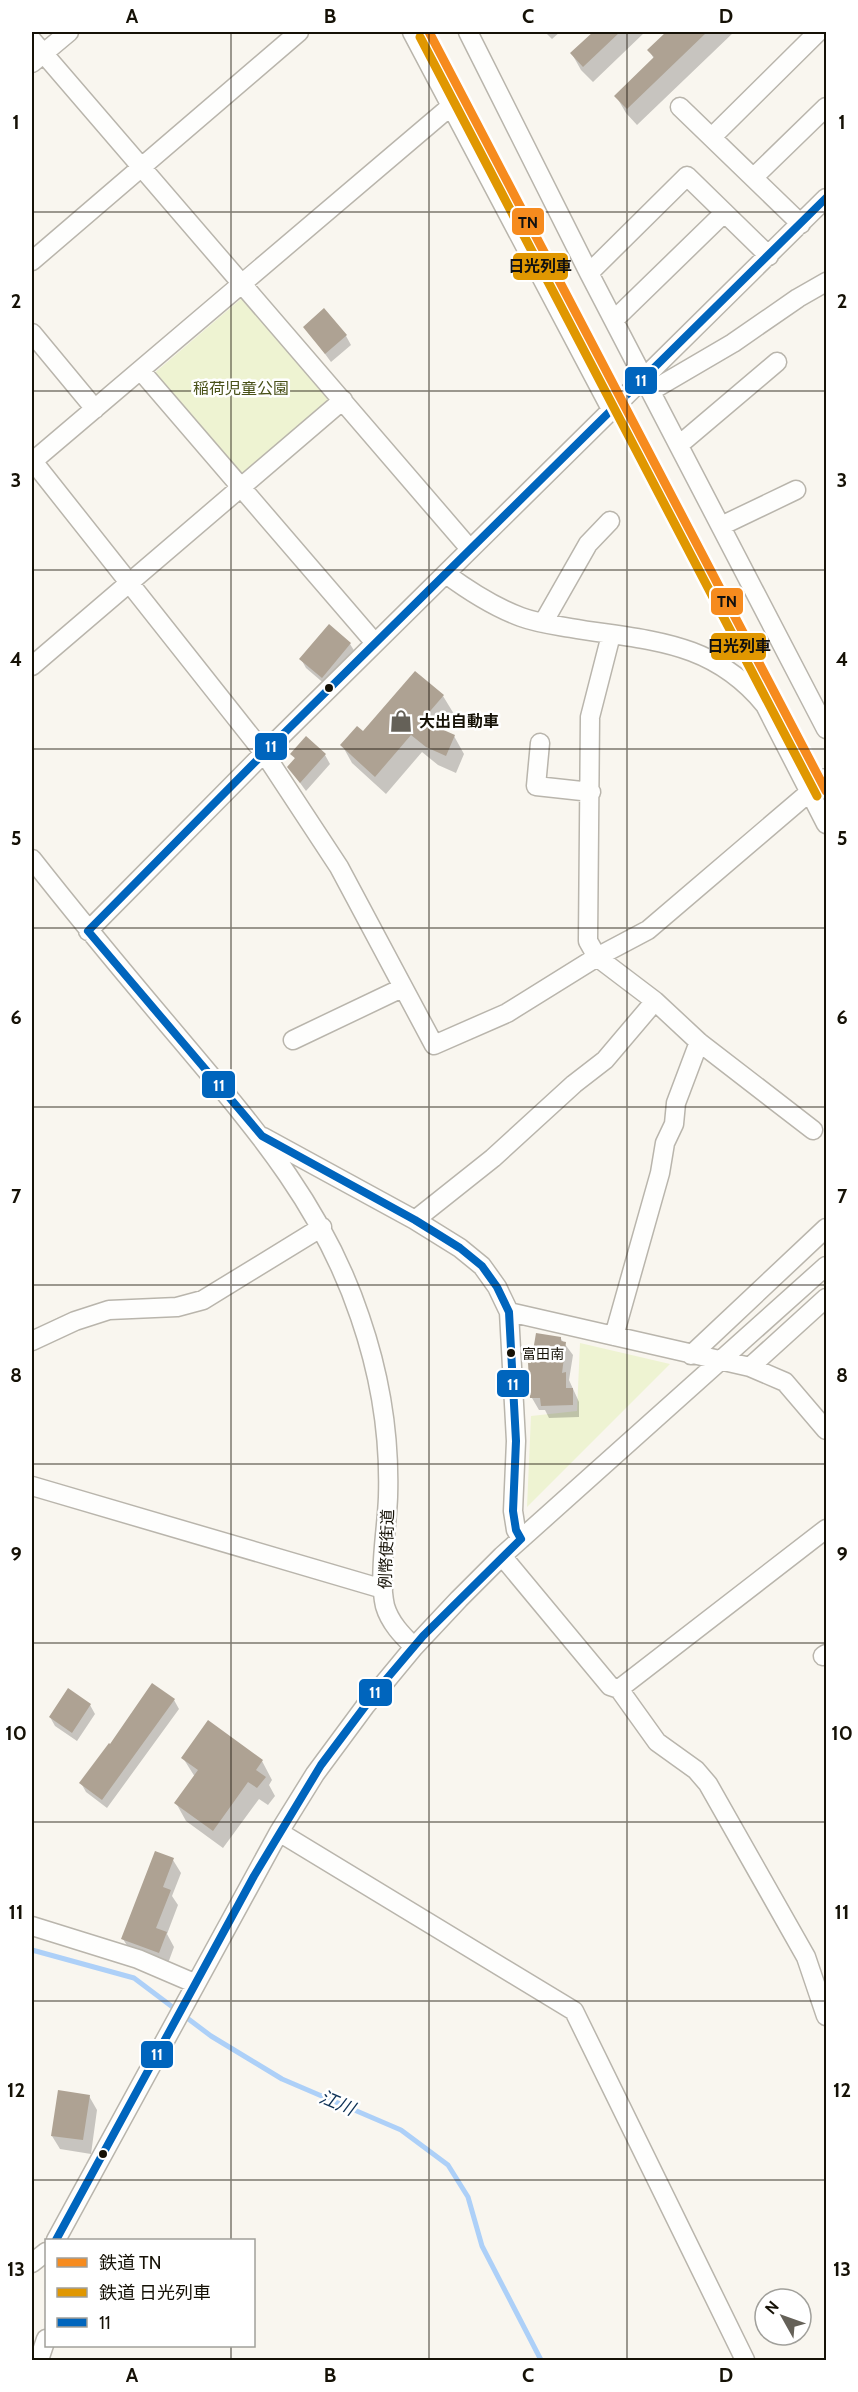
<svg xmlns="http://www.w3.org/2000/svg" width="858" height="2392" viewBox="0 0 858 2392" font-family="Cabin,'Noto Sans JP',sans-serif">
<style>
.green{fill:#eef3d2}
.shadow{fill:#0003}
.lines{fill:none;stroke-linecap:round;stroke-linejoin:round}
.stream{stroke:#add0f8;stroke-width:5}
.building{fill:#aea293}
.minor-casing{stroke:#b9b5ac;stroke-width:21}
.minor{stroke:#fefefd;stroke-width:18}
.bus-1-casing{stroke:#fff;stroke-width:12}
.bus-1{stroke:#0065bd;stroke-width:8}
.rail-1-casing{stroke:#fff;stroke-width:14}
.rail-2-casing{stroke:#fff;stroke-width:14}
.rail-1{stroke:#f68b1e;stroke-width:9}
.rail-2{stroke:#e09701;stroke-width:9}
.grid{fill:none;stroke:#151106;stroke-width:1.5;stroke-opacity:0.55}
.bus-dot{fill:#151106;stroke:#fff;stroke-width:2}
.labels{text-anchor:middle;stroke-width:5;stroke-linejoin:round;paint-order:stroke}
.bus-label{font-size:14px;fill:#151106;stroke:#fff;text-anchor:start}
.park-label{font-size:16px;fill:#495119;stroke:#fff}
.poi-label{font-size:16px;font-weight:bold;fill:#151106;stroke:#fff;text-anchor:start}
.street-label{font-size:16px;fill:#151106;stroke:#fff}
.water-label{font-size:18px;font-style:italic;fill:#0c3055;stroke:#fff}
.line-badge{stroke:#fff;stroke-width:2}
.badge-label{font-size:16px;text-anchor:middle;font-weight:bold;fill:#fff}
.pale-badge-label{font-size:16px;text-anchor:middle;font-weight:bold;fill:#111}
.neatline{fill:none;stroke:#151106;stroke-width:2}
.grid-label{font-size:20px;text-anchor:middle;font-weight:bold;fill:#151106}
</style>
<rect width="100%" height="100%" fill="#f9f6ef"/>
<path class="green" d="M242,298l87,103 -90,76 -87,-102z
M580,1343l90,21 -143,143 4,-91 46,-5z"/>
<path class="shadow" d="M545,32h15l-8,7z
M595,32h50l-52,50 -12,-12 -9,-16z
M668,32l8,6 7,-6h51l-97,93 -11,-12 -10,-17 38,-37 -5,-9z
M305,327l41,9 5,9 -20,17z
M350,644l5,8 -28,34 -21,-18 -5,-9z
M443,696l11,18 -15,16 15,6 10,18 -8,19 -18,-8 -16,-13 -36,42 -34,-31 -10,-18z
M307,738l18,17 5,9 -24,27 -17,-23 7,-8 -4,-6z
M561,1339l12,16 -4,25 10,22v15l-30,1 -4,-8h-6l-7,-12v-34z
M69,1690l21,15 5,9 -18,27 -22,-15 -5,-9z
M174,1700l5,9 -72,99 -21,-16 -5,-9 30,-37z
M183,1758l79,3 10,19 -3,5 6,11 -7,9 -9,-6 -36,49 -37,-27 -10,-18 19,-26z
M173,1860l8,13 -9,23 6,9 -11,29 7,13 -7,19 -36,-14 -8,-13z
M89,2096l8,14 -6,44 -31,-5 -8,-13z"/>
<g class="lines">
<path class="stream" d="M32,1950l102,28 77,58 71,43 119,51 47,35 20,32 14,49 59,114"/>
</g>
<path class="building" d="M593,32h27l-37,35 -13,-14z
M666,32h41l-80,77 -13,-13 40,-39 -7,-7z
M324,308l23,27 -22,19 -22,-27z
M329,624l22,19 -29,35 -23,-19z
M415,671l29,24 -19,22 14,11 16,7 -9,21 -20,-9 -15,-12 -36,42 -35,-32 17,-19 6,5z
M306,736l20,18 -26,29 -13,-16 8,-9 -5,-4z
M536,1333l25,4v4l5,1 -4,31 4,-1v16h7v17l-32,1 -1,-8h-10l-2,-35h3z
M152,1683l23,16 -73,101 -23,-17 30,-40 1,1z
M68,1688l23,16 -19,29 -23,-16z
M208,1720l55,40 -7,10 10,7 -9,11 -9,-6 -35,49 -39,-28 24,-33 -17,-12z
M155,1851l19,7 -11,29 8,3 -15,38 11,4 -8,21 -38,-14z
M58,2090l32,5 -7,45 -32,-4z"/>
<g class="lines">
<g class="minor-casing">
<path id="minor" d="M412,32l199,377
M468,32l121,241 237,456
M32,40l438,509
M32,63l37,-31
M680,107l121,117
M712,137l106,-105
M754,177l72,-70
M32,261l267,-229
M589,273l98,-97 82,80
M614,320l110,-107
M32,333l63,76
M141,371l234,272
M651,391l82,-48 65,-45 28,-16
M679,445l98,-83
M32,460l232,293 75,114 95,178 73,-32 90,-56 51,-27 178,-152
M32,462l419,-356
M721,526l75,-36
M446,574c23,17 48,33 75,43 16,6 33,8 50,11 76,13 140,11 194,77l61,119
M543,623l45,-79 22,-23
M32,666l311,-266
M540,743l-4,43 55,6
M32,859c48,61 98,121 148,180 74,88 143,167 180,278 20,58 30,118 28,180 -1,32 -10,78 -3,109 5,17 17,29 29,41
M88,931l176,-178 562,-555
M655,1001l44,41 114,88
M293,1040l109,-52
M263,1137l152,83 45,28 22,18 15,21 12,25 7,129 -3,70 3,19 5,9
M415,1220l78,-62 81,-74 31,-24 50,-59 -58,-44 -9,-16 2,-224 21,-82
M509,1312l241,55 35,15 41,48
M614,1336l46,-163 5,-30 9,-19 2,-21 23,-61
M32,1341l43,-20 34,-11 68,-3 26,-7 119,-73
M691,1355l135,-127
M750,1367l76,-69
M32,1486l351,103
M502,1556l108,130 9,3 38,53 39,28 12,14 98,173 20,59
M823,1656l3,-2
M619,1689l207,-160
M279,1832l295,179 171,349
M32,1926l106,33 56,24
M56,2240l223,-408 36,-58 51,-69 48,-58 45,-48 43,-43 324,-290
M32,2263l14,-11
M39,2360l7,-21"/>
</g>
<use href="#minor" class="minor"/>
<g class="bus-1-casing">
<path id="bus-1" d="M88,931l176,-178 562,-555
M88,931l174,205 153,84 45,28 22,18 15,21 12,25 7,129 -3,70 3,19 5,9
M56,2240l198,-364 67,-111 57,-76 45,-53 98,-97"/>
</g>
<use href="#bus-1" class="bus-1"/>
<g class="rail-1-casing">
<path id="rail-1" d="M429,32l397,759"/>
</g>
<g class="rail-2-casing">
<path id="rail-2" d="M420,37l397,759"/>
</g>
<use href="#rail-1" class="rail-1"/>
<use href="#rail-2" class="rail-2"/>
</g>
<path class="grid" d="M231,32v2208M429,32v2328M627,32v2328M32,212h794M32,391h794M32,570h794M32,749h794M32,928h794M32,1107h794M32,1285h794M32,1464h794M32,1643h794M32,1822h794M32,2001h794M32,2180h794M231,2346v14"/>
<defs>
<g id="shop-bare" transform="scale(1.8)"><path d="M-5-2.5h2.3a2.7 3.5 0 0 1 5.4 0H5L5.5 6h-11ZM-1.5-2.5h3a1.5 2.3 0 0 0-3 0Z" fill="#656158" stroke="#fff" stroke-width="2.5" paint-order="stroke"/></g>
</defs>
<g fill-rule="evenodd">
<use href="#shop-bare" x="401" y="721"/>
</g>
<g class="bus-dot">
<circle cx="329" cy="688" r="5"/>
<circle cx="511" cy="1353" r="5"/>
<circle cx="103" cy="2154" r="5"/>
</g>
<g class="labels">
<g class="bus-label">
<text x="522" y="1359">富田南</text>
</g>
<g class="park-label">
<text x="241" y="394">稲荷児童公園</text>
</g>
<g class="poi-label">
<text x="419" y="727">大出自動車</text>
</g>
<g class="street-label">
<text transform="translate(386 1549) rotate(-88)" y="6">例幣使街道</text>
</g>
<g class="water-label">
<text transform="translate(337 2103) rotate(23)" y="6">江川</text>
</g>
</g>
<g class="line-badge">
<rect x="511" y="207" width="34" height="29" rx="6" fill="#f68b1e"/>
<rect x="512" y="252" width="57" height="29" rx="6" fill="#e09701"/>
<rect x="624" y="366" width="34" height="29" rx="6" fill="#0065bd"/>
<rect x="710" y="587" width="34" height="29" rx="6" fill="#f68b1e"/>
<rect x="710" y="632" width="57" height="29" rx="6" fill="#e09701"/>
<rect x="254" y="732" width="34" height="29" rx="6" fill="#0065bd"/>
<rect x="201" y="1070" width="35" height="29" rx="6" fill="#0065bd"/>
<rect x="496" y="1369" width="34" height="29" rx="6" fill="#0065bd"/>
<rect x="358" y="1678" width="35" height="29" rx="6" fill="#0065bd"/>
<rect x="140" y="2040" width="34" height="29" rx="6" fill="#0065bd"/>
</g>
<g class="badge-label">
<text x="641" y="386">11</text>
<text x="271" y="752">11</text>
<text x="219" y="1091">11</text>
<text x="513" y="1390">11</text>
<text x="375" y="1698">11</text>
<text x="157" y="2060">11</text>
</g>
<g class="pale-badge-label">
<text x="528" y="228">TN</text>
<text x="540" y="272">日光列車</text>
<text x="727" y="607">TN</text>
<text x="739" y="652">日光列車</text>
</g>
<rect width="858" height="2392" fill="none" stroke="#ffffff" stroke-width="66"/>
<rect x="45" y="2239" width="210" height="108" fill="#ffffff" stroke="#a1a09b" stroke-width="1.5"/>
<rect x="57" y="2258" width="30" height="9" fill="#f68b1e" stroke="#a1a09b" stroke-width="1.5"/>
<text x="99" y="2269" font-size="18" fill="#151106">鉄道 TN</text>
<rect x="57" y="2288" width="30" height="9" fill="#e09701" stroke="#a1a09b" stroke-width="1.5"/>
<text x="99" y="2299" font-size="18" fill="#151106">鉄道 日光列車</text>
<rect x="57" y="2318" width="30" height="9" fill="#0065bd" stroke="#a1a09b" stroke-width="1.5"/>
<text x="99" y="2329" font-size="18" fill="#151106">11</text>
<g transform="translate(783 2317) rotate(310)"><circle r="28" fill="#ffffff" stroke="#a1a09b" stroke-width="1.5"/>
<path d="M0-4.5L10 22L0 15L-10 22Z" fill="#656158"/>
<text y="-9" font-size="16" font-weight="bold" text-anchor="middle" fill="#151106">N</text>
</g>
<rect x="33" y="33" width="792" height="2326" class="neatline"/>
<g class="grid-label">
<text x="132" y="23">A</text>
<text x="330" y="23">B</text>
<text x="528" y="23">C</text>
<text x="726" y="23">D</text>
<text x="16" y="129">1</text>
<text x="842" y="129">1</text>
<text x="16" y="308">2</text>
<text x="842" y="308">2</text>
<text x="16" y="487">3</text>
<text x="842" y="487">3</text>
<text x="16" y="666">4</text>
<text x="842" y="666">4</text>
<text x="16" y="845">5</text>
<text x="842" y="845">5</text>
<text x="16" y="1024">6</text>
<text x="842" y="1024">6</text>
<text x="16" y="1203">7</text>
<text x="842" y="1203">7</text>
<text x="16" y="1382">8</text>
<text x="842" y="1382">8</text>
<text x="16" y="1561">9</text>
<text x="842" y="1561">9</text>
<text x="16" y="1740">10</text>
<text x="842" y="1740">10</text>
<text x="16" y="1919">11</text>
<text x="842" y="1919">11</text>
<text x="16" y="2097">12</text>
<text x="842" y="2097">12</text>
<text x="16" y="2276">13</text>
<text x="842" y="2276">13</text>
<text x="132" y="2382">A</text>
<text x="330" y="2382">B</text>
<text x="528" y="2382">C</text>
<text x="726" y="2382">D</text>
</g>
</svg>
